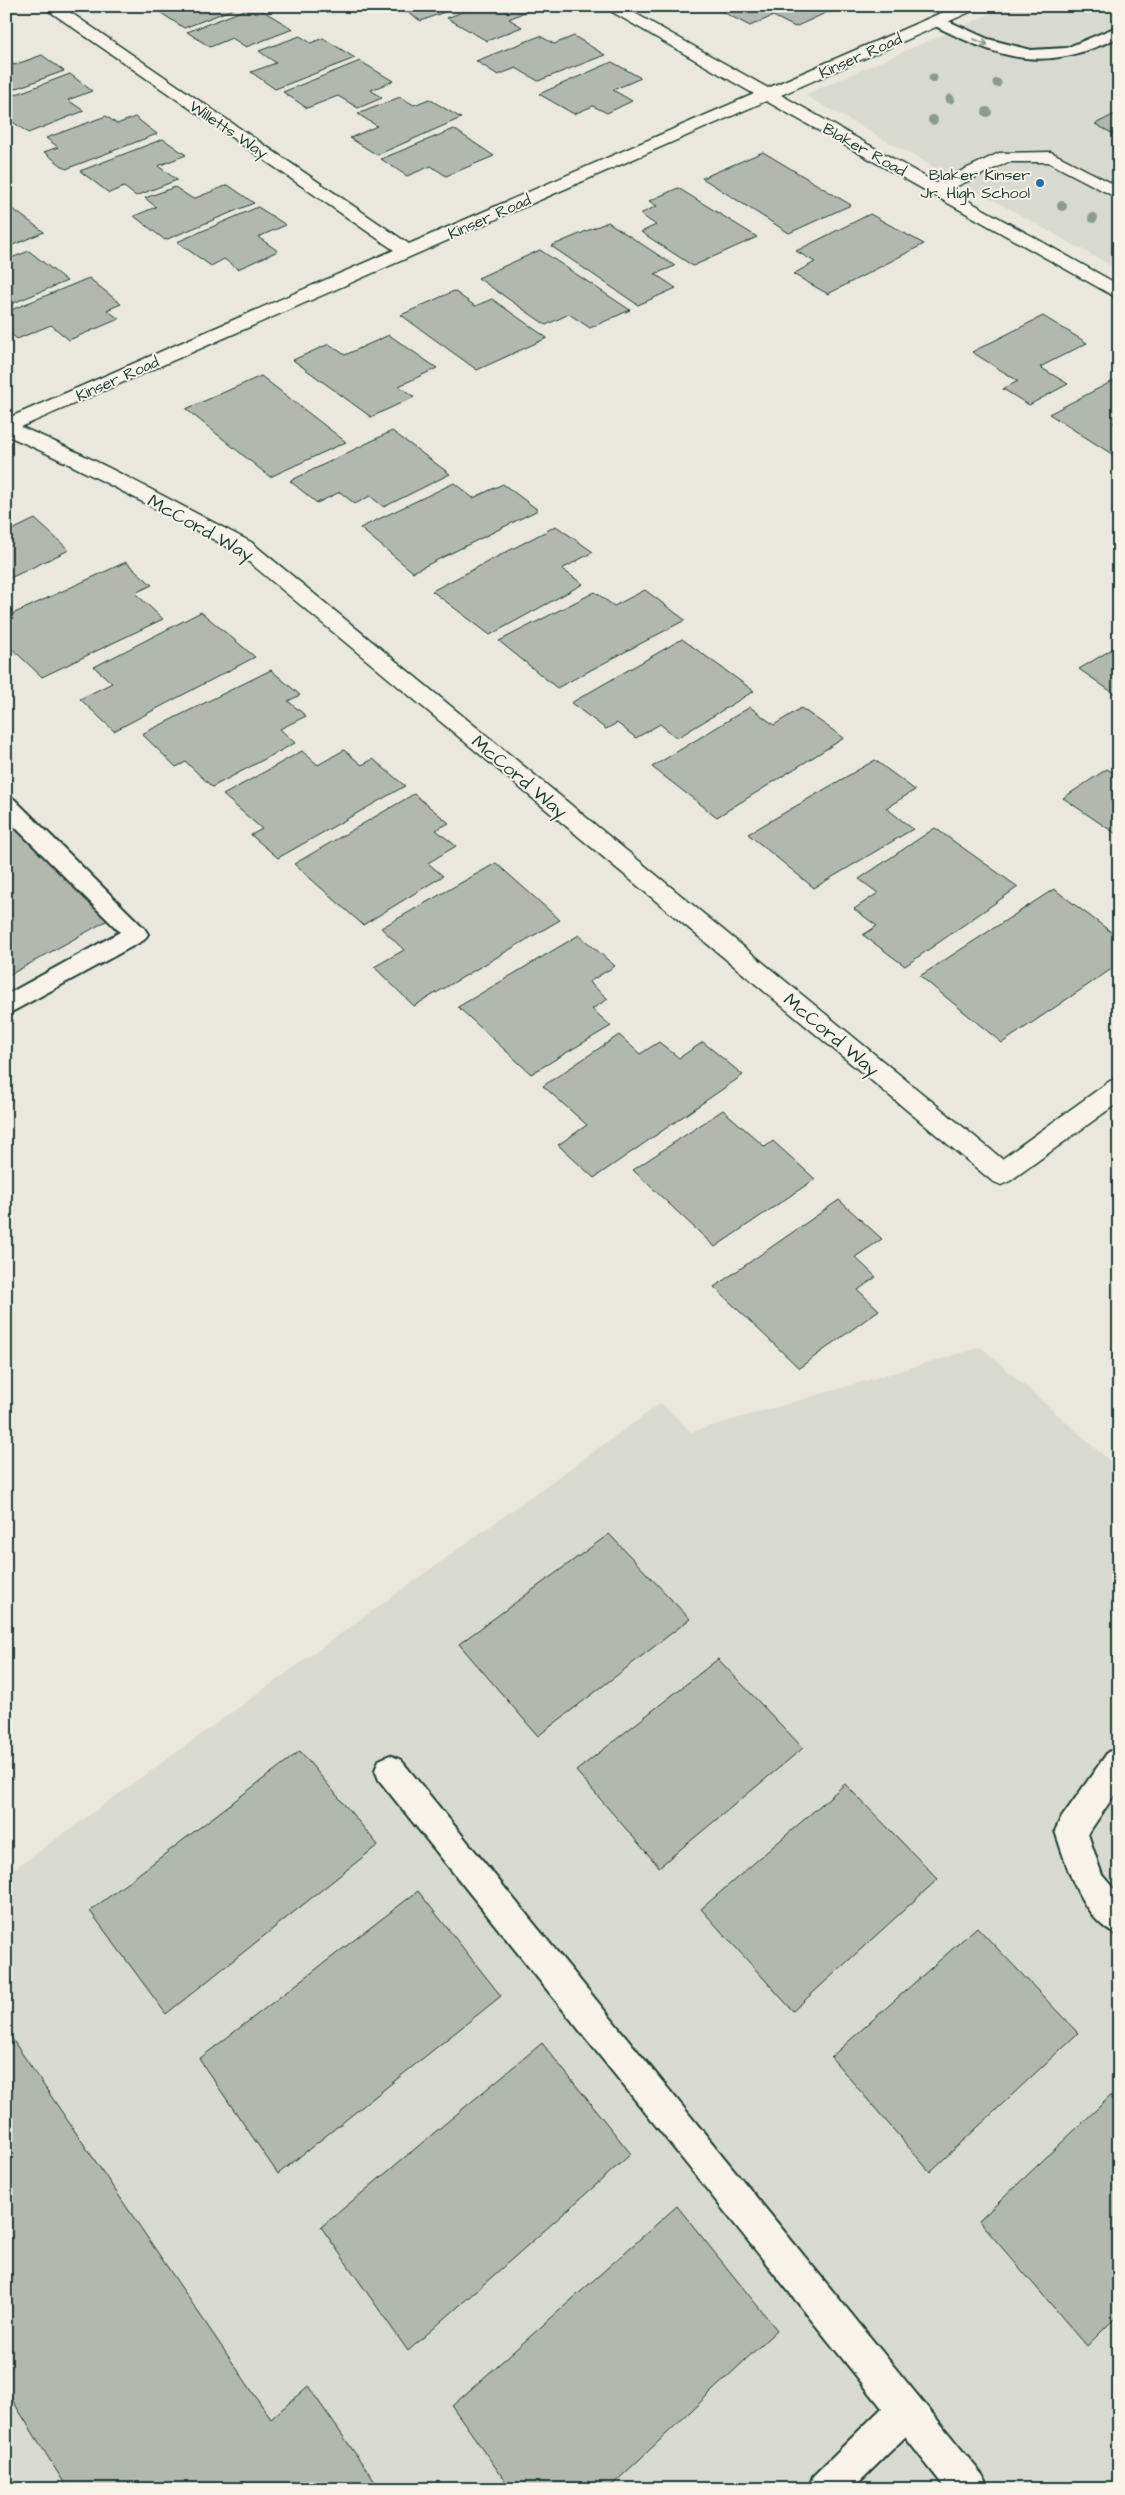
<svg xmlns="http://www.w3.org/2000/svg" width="1125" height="2495" viewBox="0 0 1125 2495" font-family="'Architects Daughter',sans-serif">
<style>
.built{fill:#d9dacf}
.building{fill:#b2b8ae;stroke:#1f3d34}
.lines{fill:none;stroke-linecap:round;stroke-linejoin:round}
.service-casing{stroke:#1f3d34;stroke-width:4}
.minor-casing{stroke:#1f3d34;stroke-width:3}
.service{fill:#f7f3e8;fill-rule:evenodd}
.minor{fill:#f7f3e8;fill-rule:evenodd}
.tree{fill:#8d9a8f}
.oneway{stroke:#8b988e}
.poi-dot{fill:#1f6fb2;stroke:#f7f3e8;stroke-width:2}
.labels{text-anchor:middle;stroke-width:4;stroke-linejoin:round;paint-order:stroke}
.far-street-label{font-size:16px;fill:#1f3d34;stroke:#f7f3e8}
.far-poi-label{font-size:16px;fill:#1f3d34;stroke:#f7f3e8;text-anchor:end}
.street-label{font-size:19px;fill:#1f3d34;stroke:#f7f3e8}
</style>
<rect width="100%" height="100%" fill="#eae8dd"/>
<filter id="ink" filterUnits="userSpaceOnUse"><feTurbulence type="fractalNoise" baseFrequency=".02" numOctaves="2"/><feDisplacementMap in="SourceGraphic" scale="10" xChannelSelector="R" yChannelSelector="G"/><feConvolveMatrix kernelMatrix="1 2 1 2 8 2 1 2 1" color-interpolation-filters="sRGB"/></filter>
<g filter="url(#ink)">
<path class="built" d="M1008,6h111v264l-315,-175z
M981,1347l138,122v1020h-1113v-614l655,-472 30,29z"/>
<path class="building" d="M171,6h70l-57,22 -26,-17z
M255,6l38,23 -47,18 -14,-9 -22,9 -23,-15z
M397,6h63l-39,15z
M477,6h41l9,5 -18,8 13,8 -35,14 -40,-23z
M711,6h113l8,4 -37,17 -22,-11 -23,10z
M300,36l11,7 12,-5 32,20 -80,31 -24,-17 25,-9 -17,-12z
M540,36l14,8 20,-8 31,19 -67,26 -22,-13 -18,7 -22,-14z
M42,55l22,16 -58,21v-33l8,6z
M360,61l33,20 -22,9 11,8 -24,10 -20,-12 -31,12 -24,-16z
M612,62l29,16 -28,12 19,11 -25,12 -14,-7 -19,8 -35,-20z
M70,74l22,17 -24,9 16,11 -56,22 -22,-16v-19z
M400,97l14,8 15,-6 32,19 -84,37 -27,-17 27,-12 -19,-12z
M1119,112v25l-24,-13z
M106,116l11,8 18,-7 22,17 -91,35 -22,-17 14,-5 -12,-9z
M454,129l40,27 -48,20 -15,-10 -24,10 -26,-17z
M163,139l23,16 -28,11 19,14 -41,16 -12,-9 -15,6 -29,-22z
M763,152l88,53 -62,28 -87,-55z
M228,185l26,18 -89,37 -31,-24 22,-9 -11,-9 30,-11 18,12z
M678,188l79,49 -64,29 -52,-34 15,-7 -16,-11 17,-8 -8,-5z
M6,204l38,28 -38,16z
M258,207l28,18 -28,12 20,14 -40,18 -14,-10 -13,7 -34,-24z
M870,214l54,30 -96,50 -35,-20 22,-12 -19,-11z
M608,222l67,44 -20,8 21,14 -38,17 -87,-59z
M540,250l90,60 -40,18 -21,-14 -23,11 -68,-47z
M29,251l38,30 -61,25v-46z
M89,278l32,26 -14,6 12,9 -50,21 -18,-15 -34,14 -11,-9v-18z
M454,291l21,15 17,-7 55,39 -70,32 -76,-55z
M1043,316l44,27 -47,24 28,17 -39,21 -26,-16 15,-8 -46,-29z
M389,335l48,33 -38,18 15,11 -43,20 -78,-57 36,-16 16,11z
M261,376l85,66 -76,35 -84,-68z
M1113,381l6,3v36l-6,3 6,4 -1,31 -69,-44z
M392,431l58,43 -66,33 -14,-11 -15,8 -15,-12 -23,11 -27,-22z
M454,483l19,15 30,-14 35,26 -125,62 -53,-44z
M35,519l34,31 -63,30v-47z
M556,526l37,26 -31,17 21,15 -93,51 -58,-44z
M126,562l26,23 -17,8 28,26 -121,58 -36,-34v-26z
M645,590l40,30 -128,68 -58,-47 96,-49 19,14z
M201,612l54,45 -141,74 -34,-32 32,-16 -18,-16z
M682,639l72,52 -77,47 -17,-14 -24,14 -19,-15 -11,6 -35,-26z
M1119,645v52l-40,-28z
M271,670l29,25 -12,6 18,15 -26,13 15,14 -83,44 -26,-25 -10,5 -34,-33z
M750,707l24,18 27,-17 43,30 -127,79 -65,-50z
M344,750l18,15 11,-6 32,27 -127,72 -27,-23 11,-6 -39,-34 79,-44 16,14z
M875,760l40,30 -29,18 27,21 -99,59 -66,-54z
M1107,769l12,8v59l-56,-38z
M414,794l35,29 -13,7 20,16 -28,17 15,13 -80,49 -69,-61z
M6,819l102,101 -102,57z
M935,828l83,59 -113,79 -42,-31 14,-9 -23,-17 24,-16 -19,-14z
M496,863l64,57 -146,86 -40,-39 30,-17 -23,-22z
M1054,889l65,49v26l-117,79 -82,-67z
M579,935l36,31 -26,16 19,17 -16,10 19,17 -80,48 -73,-67z
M619,1035l21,19 19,-12 20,16 24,-16 40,33 -149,103 -36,-33 29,-20 -44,-39z
M723,1110l42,37 8,-6 42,38 -100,68 -82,-77z
M839,1200l43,39 -27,18 21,20 -18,13 21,20 -80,58 -85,-81z
M609,1534l81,85 -152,117 -79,-92z
M718,1659l85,89 -144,119 -83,-96z
M300,1751l78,94 -212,169 -76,-103z
M845,1784l93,95 -145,132 -92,-102z
M418,1891l83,105 -223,178 -79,-115z
M977,1927l101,106 -148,139 -99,-115z
M6,2030l265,389 37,-33 72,103h-312l-62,-99z
M542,2043l89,111 -223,197 -87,-124z
M1119,2088v226l-32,32 -108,-125z
M677,2206l100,124 -169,159h-97l-59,-83z"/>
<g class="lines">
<g class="service-casing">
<path id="service" d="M937,16l51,23 43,11 35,-2 53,-22v11c-76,37 -115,23 -188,-13l-2,-3 2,-3z
M6,796l8,3 130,129 4,6 -4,6 -138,75v-20l114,-63 -114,-114z
M1119,1748v40l-31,46 14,41 17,20v41c-38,-16 -52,-70 -64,-105l5,-11 48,-68z
M390,1755l11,5 582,716 5,13h-42l-41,-52 -53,52h-44l5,-13 69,-68 -503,-628 -4,-10 4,-10z"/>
</g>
<g class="minor-casing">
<path id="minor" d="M42,6h19l348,238 345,-150 -152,-88h20l146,82 189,-82h22l-2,3 -196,86 155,88 63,-30 52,-1 68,35v12l-71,-37h-40l-59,28 170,95v14l-353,-198 -745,326c79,33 154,76 230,115l751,617 108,-78 9,-3v24l-109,79 -9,4 -9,-4 -755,-629c-77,-40 -152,-83 -231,-117v-16l388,-169z"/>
</g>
<use href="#service" class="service"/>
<use href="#minor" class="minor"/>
</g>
<g class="tree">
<circle cx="933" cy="78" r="4.5"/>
<circle cx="997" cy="83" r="4.5"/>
<circle cx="950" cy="99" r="4.5"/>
<circle cx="987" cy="112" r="5"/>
<circle cx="933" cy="120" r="5"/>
<circle cx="1062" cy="206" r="5"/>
<circle cx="1093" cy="218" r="5"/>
</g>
<defs><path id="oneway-shaft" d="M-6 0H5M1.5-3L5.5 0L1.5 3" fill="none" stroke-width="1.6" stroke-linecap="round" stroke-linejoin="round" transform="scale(1.25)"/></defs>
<use class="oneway" href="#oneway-shaft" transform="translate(981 42) rotate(23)"/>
</g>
<circle class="poi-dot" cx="1040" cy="183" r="5"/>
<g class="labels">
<g class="far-street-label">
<text transform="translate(860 55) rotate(-24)" y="6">Kinser Road</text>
<text transform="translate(229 129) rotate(34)" y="6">Willetts Way</text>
<text transform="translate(865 149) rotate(29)" y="6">Blaker Road</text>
<text transform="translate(489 216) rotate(-24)" y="6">Kinser Road</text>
<text transform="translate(117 378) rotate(-24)" y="6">Kinser Road</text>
</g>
<g class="far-poi-label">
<text x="1030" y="180">Blaker Kinser<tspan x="1030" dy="18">Jr. High School</tspan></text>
</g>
<g class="street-label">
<text transform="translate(201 527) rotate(29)" y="7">McCord Way</text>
<text transform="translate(520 776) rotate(40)" y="7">McCord Way</text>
<text transform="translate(832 1034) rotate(40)" y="7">McCord Way</text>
</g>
</g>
<rect width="1125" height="2495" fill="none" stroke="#f7f3e8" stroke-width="25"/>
<rect x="12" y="12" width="1100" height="2470" fill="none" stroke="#1f3d34" stroke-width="2" filter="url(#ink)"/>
</svg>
